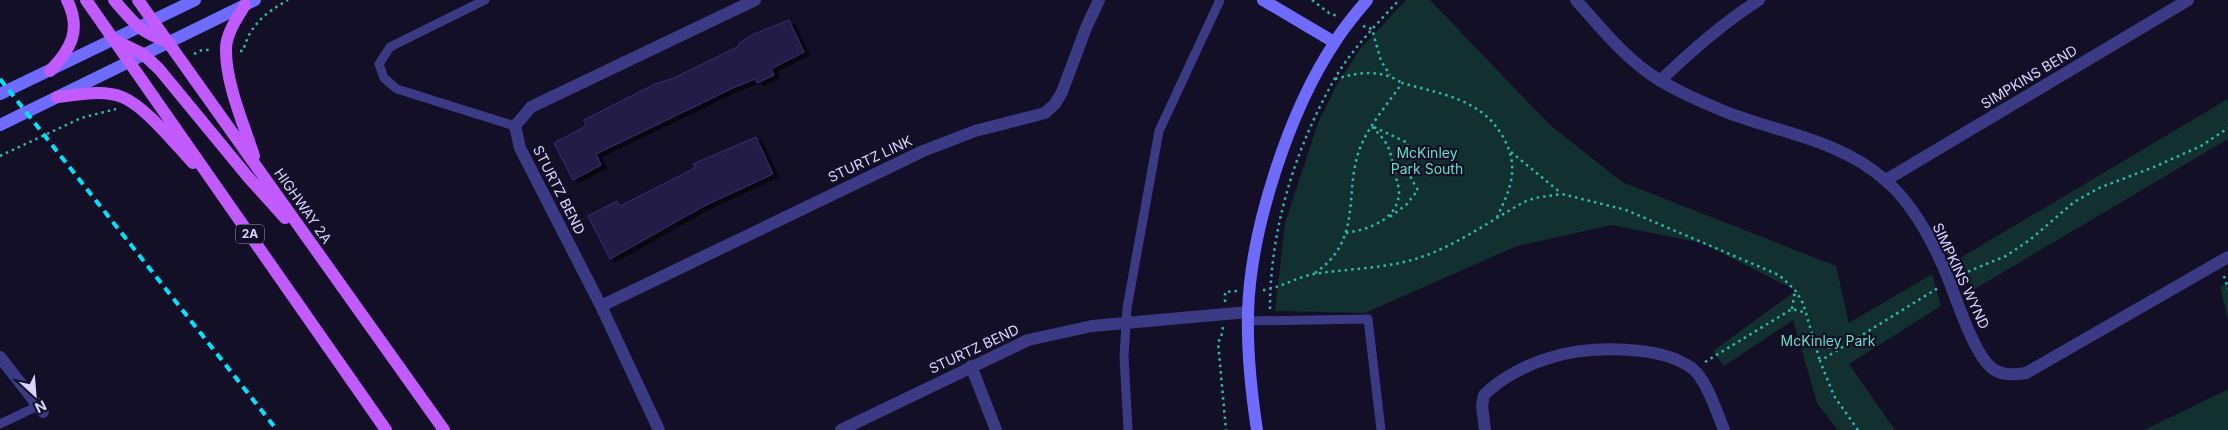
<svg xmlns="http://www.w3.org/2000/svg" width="2228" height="430" viewBox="0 0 2228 430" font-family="Inter,sans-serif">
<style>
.green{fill:#12302f}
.building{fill:#241b47;stroke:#3b2d73;filter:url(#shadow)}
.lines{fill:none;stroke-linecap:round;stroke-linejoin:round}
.path{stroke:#2fb8b0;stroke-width:2.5;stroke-dasharray:2.5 4;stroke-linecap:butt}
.lane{stroke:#3d3a85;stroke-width:9}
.street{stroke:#3d3a85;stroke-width:12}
.secondary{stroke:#6f6bff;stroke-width:12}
.primary{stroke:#c25bff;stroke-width:12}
.rail{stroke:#00e5ff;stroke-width:4;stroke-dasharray:8 6;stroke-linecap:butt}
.labels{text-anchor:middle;stroke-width:4.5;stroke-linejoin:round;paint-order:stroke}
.shield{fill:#130f26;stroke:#9e99be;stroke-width:1}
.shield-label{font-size:12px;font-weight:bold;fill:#d9d4ff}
.street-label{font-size:14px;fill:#d9d4ff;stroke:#130f26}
.park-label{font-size:14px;fill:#5fe0c0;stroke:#130f26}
</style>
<defs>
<filter id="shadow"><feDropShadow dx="5.5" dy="3" stdDeviation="0" flood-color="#0009"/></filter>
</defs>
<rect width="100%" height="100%" fill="#130f26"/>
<path class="green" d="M1406,0h24l119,124 73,58 214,84 13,57 83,-49 9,32 -92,58 46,66h-57l-21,-27 -24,-83 -69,46 -11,-15 88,-64 -6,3 -93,-47 -90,-18 -95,21 -152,67 -90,-2 10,-88 33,-100 18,-37 24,-37z
M2228,99v40l-255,151 -13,-32z
M2228,283v37l-8,-33z
M2228,389v41h-84l83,-40z"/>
<path class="building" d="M789,20l15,32 -33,17 3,6 -17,8 -2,-4 -22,9 -137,66 5,11 -28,15 -19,-37 32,-17 -2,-6 71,-36 19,-6 65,-32 -1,-2 16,-10z
M756,137l17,37 -69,32 -94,53 -22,-43 29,-15 3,5 75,-38 -2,-4z"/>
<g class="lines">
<path class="path" d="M1312,0l17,13 8,3
M1363,26l9,3 9,32 9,14
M240,51h3c7,-26 22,-38 45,-51
M194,54l8,-4h10
M1335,79c24,-7 46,-10 67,4
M1374,127l34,16c-3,18 -1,31 10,47l-12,15 -19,14
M1511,152l50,41
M0,156l81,-38 35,-9
M1346,233c24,-4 54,-14 53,-43 -1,-6 -3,-12 -5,-19 -4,-22 -5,-28 -22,-44
M1315,273c49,-34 28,-80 45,-125 9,-23 28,-44 42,-65 39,11 80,16 101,54 17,30 8,51 -6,80
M1962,274l44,-18 25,-17 43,-37 25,-14 55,-21 47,-21 27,-18
M2224,276l4,13
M1263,290c14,-1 34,-13 51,-16 37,-6 77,-5 113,-19 34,-13 65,-35 97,-53l11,-4 27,-4 64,16 153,65 16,15 8,13 17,58
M1225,302v-10l12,-1
M1270,309c0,-80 25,-160 64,-229 17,-30 42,-55 65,-80
M1792,309l3,-18
M1223,327l-2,11 -3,4 8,88
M1815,344l21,5
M1705,362l87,-53 15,4
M1858,430l-24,-34 -14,-35 118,-73"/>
<path class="lane" d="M485,0l-95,47 -11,17 5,14 13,11 118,37
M1248,321l120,-2 13,111
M0,424l38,-18
M1128,430l-4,-73 3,-49 32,-177 61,-131"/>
<path class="street" d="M1576,0c25,28 52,62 85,81 20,12 43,22 65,31 54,21 114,28 159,68 25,21 44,55 57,84 12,25 30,90 51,105 10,7 22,6 33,4l202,-116
M1660,81c31,-30 63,-58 99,-81
M1886,180l302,-180
M601,306l322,-155 52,-20 70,-18 10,-9 7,-12 24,-64 13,-28
M0,357l43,55
M971,366l25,64
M659,430l-58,-124 -81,-158 -5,-22 16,-19 224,-107
M841,430l187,-90 64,-14 156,-14
M1485,430l-3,-24 2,-11c17,-17 42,-30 65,-37 38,-12 112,-14 144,11 14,12 24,44 31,61"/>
<path class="secondary" d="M1263,0l71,42
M0,94l195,-94
M0,125l255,-125
M1257,430c-6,-39 -10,-78 -9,-117 2,-83 41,-202 87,-271 9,-15 21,-29 32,-42"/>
<path class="primary" d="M86,0l300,430
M114,0c20,23 25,32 55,42
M138,0l306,430
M245,5c-8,13 -20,30 -19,46 0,33 18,74 28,105
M116,41l27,13 16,15 89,108 37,41
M50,71c21,-22 32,-41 17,-71
M57,97c20,-2 46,-8 65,0 23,9 53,47 71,66"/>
<path class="rail" d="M0,79l277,351"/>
</g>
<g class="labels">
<rect class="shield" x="236" y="224.5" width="28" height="19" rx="4"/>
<g class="shield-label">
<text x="250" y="238">2A</text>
</g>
<g class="street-label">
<text transform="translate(2029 77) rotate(-31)" y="5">SIMPKINS BEND</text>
<text transform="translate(870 159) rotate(-25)" y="5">STURTZ LINK</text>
<text transform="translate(559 190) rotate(63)" y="5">STURTZ BEND</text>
<text transform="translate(303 206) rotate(55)" y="5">HIGHWAY 2A</text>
<text transform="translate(1961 276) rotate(65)" y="5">SIMPKINS WYND</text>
<text transform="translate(974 349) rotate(-25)" y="5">STURTZ BEND</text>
</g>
<g class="park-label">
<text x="1427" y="158">McKinley<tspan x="1427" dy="16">Park South</tspan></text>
<text x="1828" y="346">McKinley Park</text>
</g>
</g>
<g transform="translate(35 395) rotate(154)" stroke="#130f26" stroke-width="4" paint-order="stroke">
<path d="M0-4L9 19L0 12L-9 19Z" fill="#d9d4ff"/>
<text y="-8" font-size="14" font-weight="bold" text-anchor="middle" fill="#d9d4ff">N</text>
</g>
</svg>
